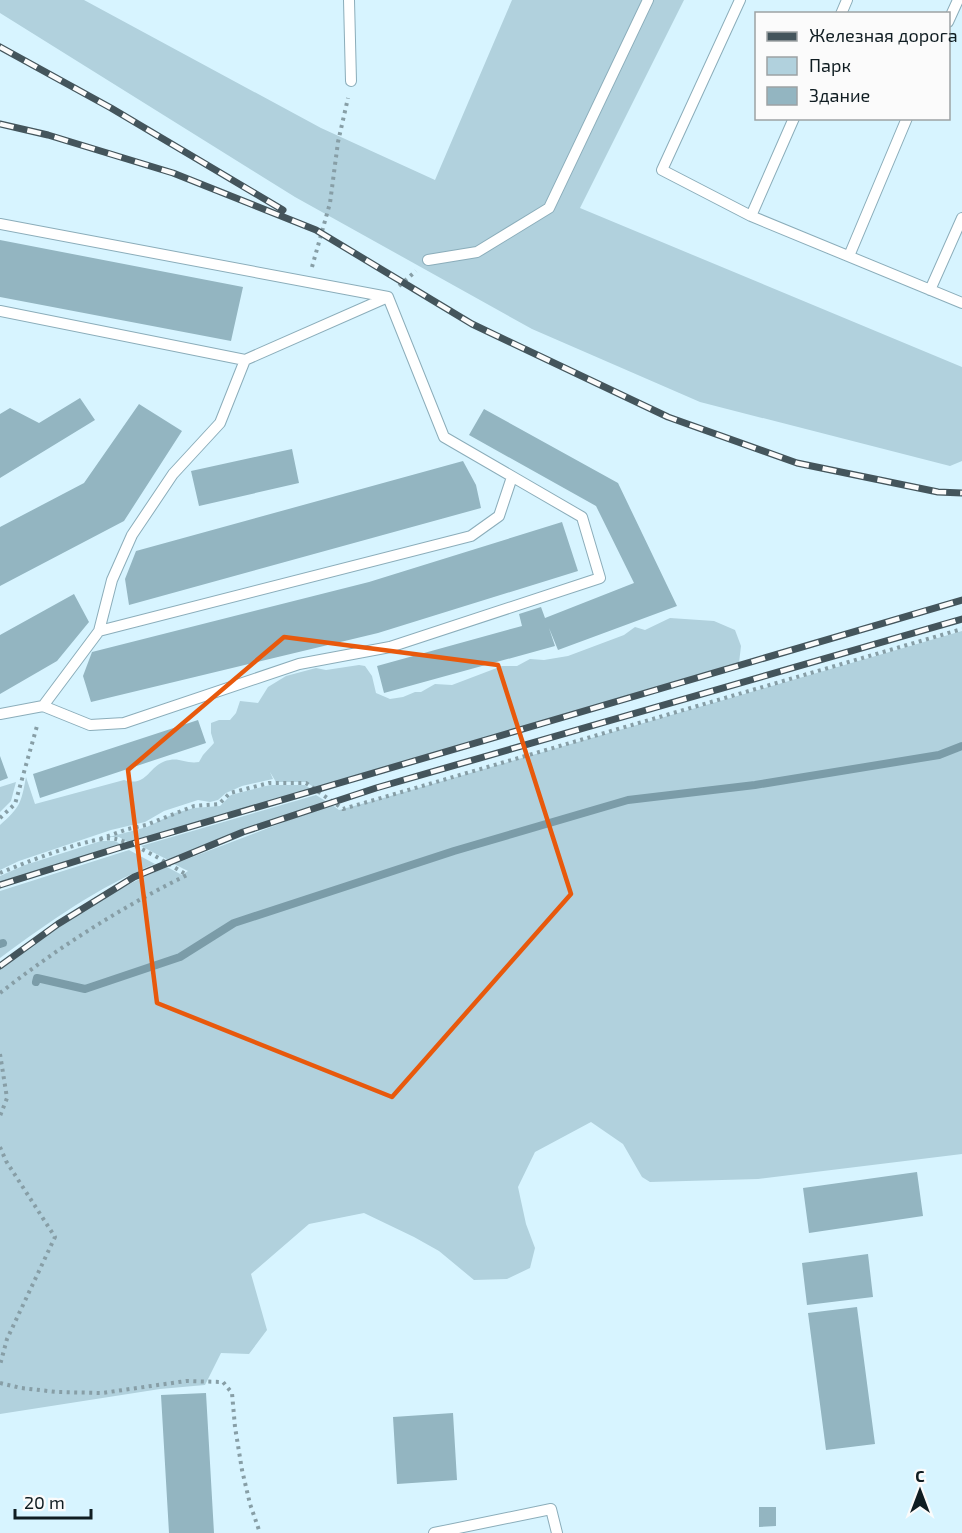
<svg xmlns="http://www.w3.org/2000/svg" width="962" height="1533" viewBox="0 0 962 1533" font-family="'Exo 2',sans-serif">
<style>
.green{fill:#b1d1dd}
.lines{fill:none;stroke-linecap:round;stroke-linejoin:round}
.stream{stroke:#7b9ca8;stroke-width:8}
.building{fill:#93b5c1}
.lane-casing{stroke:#8badba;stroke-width:12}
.path{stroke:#879ea6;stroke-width:4;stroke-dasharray:3 4.5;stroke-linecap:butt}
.lane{stroke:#fff;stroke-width:10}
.rail-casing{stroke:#44555c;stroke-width:7}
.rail{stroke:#fbfbfb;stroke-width:4.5;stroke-dasharray:14;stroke-linecap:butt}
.marked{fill:none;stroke:#e8590c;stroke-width:4.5;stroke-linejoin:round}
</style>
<rect width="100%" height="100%" fill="#d7f4ff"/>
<path class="green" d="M0,0h84l237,128 114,52 77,-180h172l-104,208 382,159v94l-12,5 -250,-64 -168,-73 -237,-132 -295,-184z
M670,618l44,3 21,9 6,16 -2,17 -424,125 -9,-6h-30l-6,-10 3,7 -31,7 -16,7 -8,7 -8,2 -12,-2 -34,11 -19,11 -34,8 -92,31 -19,9v-45c20,-18 21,-21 26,-48l9,27 89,-24c25,8 24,-17 46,-20 10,-2 17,4 29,2l4,-7 11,-12 -3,-10v-10l8,-3h11l6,-7 4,-12 18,2 10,-16 18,-11 30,-8 10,2 33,-5 6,1 7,10 4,17 14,6 13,-2 12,-5h6l14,-8 17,1 50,-19h15l13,-7 14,1 24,-4 56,-21 11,-8 10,3z
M962,631v523l-204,25 -108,3 -8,-5 -19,-33 -32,-22 -56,30 -17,35 8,37 9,24 -5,20 -23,11 -33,1 -35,-29 -25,-14 -50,-24 -55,11 -58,50 16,56 -18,24 -28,-1 -16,32 -45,4 -160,25v-445c53,-38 106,-78 167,-102l15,8 6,-4 -14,-7 157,-60 8,6 41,-11z
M16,782l-5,19 -11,11v-25z
M270,785h35l6,4 -182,54 -10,-6h-10l38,-10 28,-14 19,-5 26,-2 11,-11z
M316,795l11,7 -84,27 -75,31 -27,-14z
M101,841h14l7,4 -122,38v-7l25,-11z
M129,850l26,14c-56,22 -106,58 -155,94v-67z"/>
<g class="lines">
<path class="stream" d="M0,944l3,-1
M36,982l1,-4 48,11 95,-32 54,-34 220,-72 174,-51 127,-15 184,-30 23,-9"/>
</g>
<path class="building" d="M0,240l243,47 -12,54 -231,-44z
M80,398l15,22 -95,58v-64l10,-6 29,15z
M139,404l43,27 -58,90 -124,65v-59l84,-44z
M484,409l134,74 59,123 -119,44 -9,-22 6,18 -171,47 -7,-27 145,-40 -3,-12 22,-7 4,11 89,-35 -38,-77 -127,-71z
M292,449l7,34 -100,23 -8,-35z
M463,461l13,24 5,23 -352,97 -4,-26 11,-28z
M562,522l16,49 -200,62 -287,69 -8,-26 9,-24 277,-70z
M74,594l15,28 -32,39 -57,33v-59z
M198,720l8,23 -166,55 -7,-24z
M0,756l8,22 -8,3z
M917,1172l6,44 -114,17 -6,-45z
M868,1254l5,43 -66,8 -5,-42z
M857,1307l18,137 -49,6 -18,-137z
M206,1393l8,140h-45l-8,-138z
M453,1413l4,67 -60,4 -4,-67z
M759,1507h17v19l-17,1z"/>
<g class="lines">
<g class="lane-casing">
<path id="lane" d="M349,0l2,81
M740,0l-78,170 89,46 211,87
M841,14l6,-14
M948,22l10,-22
M751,216l43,-98
M0,224l388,73
M849,256l58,-138
M428,260l49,-8 72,-44 99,-208
M930,290l32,-72
M0,311l245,49 143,-63
M99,631l372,-95 28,-20 13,-39
M43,706l47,19 34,-2 175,-59 91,-17 210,-69 -18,-61 -138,-80 -56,-140
M0,714l43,-8 56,-75 13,-51 20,-45 41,-61 47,-51 25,-63
M434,1533l117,-24 6,24"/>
</g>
<path class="path" d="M312,267l18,-64 8,-61 10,-44
M399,286l17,-15
M0,818l15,-14 22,-78
M100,839l28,-10 18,-4 48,-19 25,-2 11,-11 39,-10h37l37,26 619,-180
M0,873c22,-9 95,-39 116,-34 23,6 51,24 71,36 -67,33 -128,72 -187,118
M0,1054l7,44 -7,18
M0,1147l6,14 49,76 -48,102 -7,26
M0,1383l21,5 36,4 45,1 84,-12 37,1 9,11 3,34 7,43 8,34 10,29"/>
<use href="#lane" class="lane"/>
<g class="rail-casing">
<path id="rail" d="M0,47l111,61 172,102
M0,124l48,11 125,38 143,57 156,94 196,93 129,46 141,29 24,1
M0,885l118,-37 844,-248
M0,966l58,-42 76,-47 109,-45 133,-44 586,-169"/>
</g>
<use href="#rail" class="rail"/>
</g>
<path class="marked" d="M284,637l214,28 73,229 -179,203 -235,-94 -29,-233z"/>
<rect x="755" y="12" width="195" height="108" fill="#fbfbfb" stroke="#9da2a4" stroke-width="1.5"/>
<rect x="767" y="32" width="30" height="9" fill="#44555c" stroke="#9da2a4" stroke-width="1.5"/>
<text x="809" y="42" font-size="18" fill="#101d22">Железная дорога</text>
<rect x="767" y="57" width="30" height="18" fill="#b1d1dd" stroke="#9da2a4" stroke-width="1.5"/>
<text x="809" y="72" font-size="18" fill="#101d22">Парк</text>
<rect x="767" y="87" width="30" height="18" fill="#93b5c1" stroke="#9da2a4" stroke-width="1.5"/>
<text x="809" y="102" font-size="18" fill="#101d22">Здание</text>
<g transform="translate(920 1491)" stroke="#fbfbfb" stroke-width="4.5" paint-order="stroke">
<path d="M0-4.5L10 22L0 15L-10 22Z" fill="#101d22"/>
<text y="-9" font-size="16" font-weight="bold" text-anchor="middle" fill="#101d22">С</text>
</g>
<path d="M15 1509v9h76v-9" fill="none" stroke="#101d22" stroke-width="3"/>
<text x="24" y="1509" font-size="18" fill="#101d22" stroke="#fbfbfb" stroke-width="4.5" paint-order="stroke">20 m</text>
</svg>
